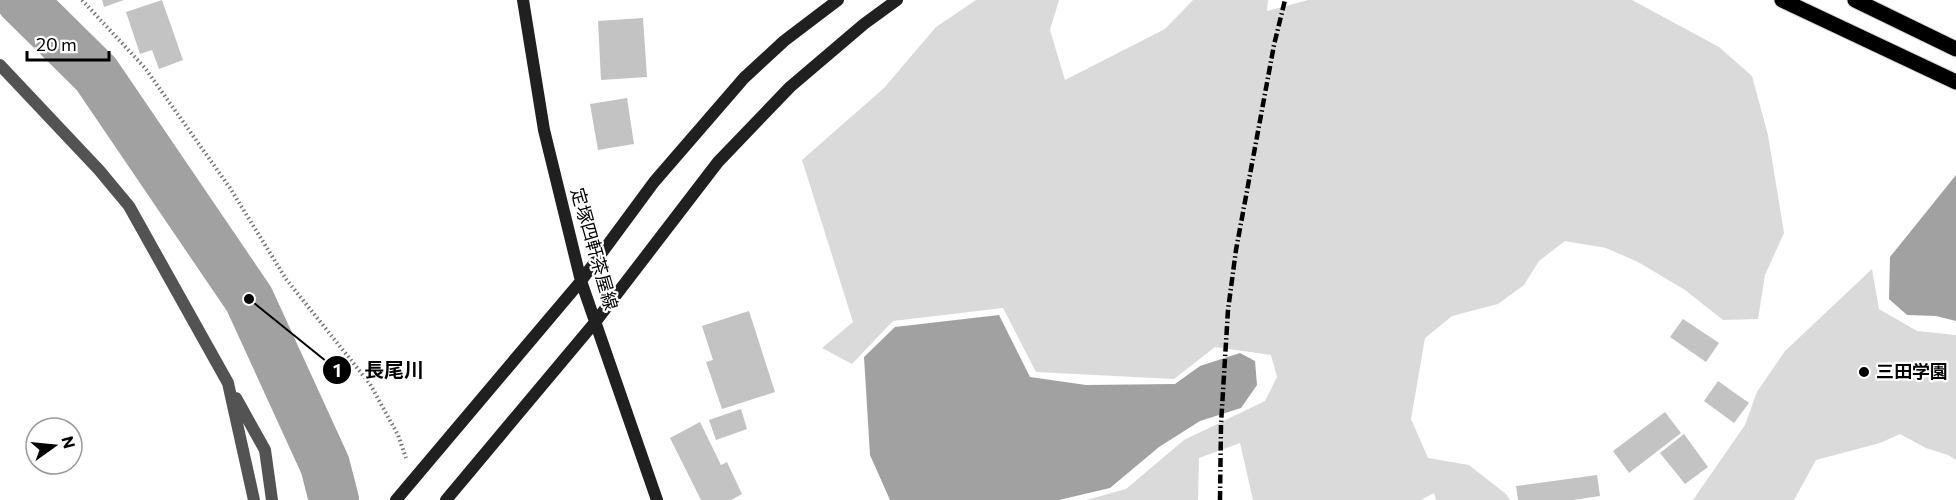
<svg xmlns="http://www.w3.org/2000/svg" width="1956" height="500" viewBox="0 0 1956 500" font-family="Commissioner,'Noto Sans JP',sans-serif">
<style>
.green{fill:#dadada}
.water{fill:#a1a1a1}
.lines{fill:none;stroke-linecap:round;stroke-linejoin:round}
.river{stroke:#a1a1a1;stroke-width:50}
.building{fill:#c3c3c3}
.primary-casing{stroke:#dbdbdb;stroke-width:17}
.path{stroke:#757575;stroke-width:4;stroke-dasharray:1.5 3;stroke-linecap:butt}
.street{stroke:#535353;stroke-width:12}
.secondary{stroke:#202020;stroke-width:12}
.primary{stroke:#000;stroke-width:15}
.rail{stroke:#000;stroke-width:4.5;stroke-dasharray:9 3 1.5 3;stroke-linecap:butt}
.poi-dot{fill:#000;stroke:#fff;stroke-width:2}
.labels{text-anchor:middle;stroke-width:4.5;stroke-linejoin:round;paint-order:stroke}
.street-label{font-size:18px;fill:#000;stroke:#fff}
.poi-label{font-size:18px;font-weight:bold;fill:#000;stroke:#fff;text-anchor:start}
.leader{fill:none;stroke:#000;stroke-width:2}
.callout-dot{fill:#000;stroke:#fff;stroke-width:2}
.mark-label{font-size:18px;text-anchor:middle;font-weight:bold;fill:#fff}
.callout-label{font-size:20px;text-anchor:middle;font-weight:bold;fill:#000;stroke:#fff;stroke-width:4.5;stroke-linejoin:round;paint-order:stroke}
</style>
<rect width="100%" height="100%" fill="#fff"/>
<path class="green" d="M976,0h83l-9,30 15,50 100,-51 28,-29h75l-1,11 41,-11h324l87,47 33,29 16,59 16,98 -19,42 -7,44 -35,1 -38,-30 -47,-28 -32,-14 -41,-7 -26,20 -15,24 -26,19 -46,12 -27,22 -14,81 17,39 41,7 37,29 4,6h-74l-2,-7 -13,7h-168l-13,-57 -41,15 -1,42h-112l40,-11 58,-49 81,-39 12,-24 -6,-22 -56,-8 -41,32 -138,-7 -33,-64 -110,13 -41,43 -30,-16 31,-26 -51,-162 82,-72 52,-61z
M1872,269l7,40 38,22 39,4v125l-8,-5 -22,-7 -26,-14 -20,9 -64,17 -22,40h-101l52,-75 12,-33 28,-41z"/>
<path class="water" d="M1956,175v146l-20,-5 -29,-1 -18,-16 1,-42z
M999,315l31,62 56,8 89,-1 25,-18 40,-13 15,8 2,24 -16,23 -41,13 -41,26 -49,41 -51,12h-169l-20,-45 -6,-98 31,-30z"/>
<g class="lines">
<path class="river" d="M21,0l75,74 153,225 76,166 9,35"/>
</g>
<path class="building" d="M102,0h22l-20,7z
M162,0l21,60 -24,9 -7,-19 -12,4 -14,-42z
M643,18l4,59 -46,3 -3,-59z
M627,98l7,46 -36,6 -8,-46z
M749,311l26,81 -53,17 -16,-47 7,-2 -11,-34z
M1683,319l36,24 -13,19 -36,-25z
M1718,381l31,22 -15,20 -30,-22z
M741,409l6,20 -31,11 -7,-20z
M1665,412l16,21 -52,40 -16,-22z
M700,422l21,43 6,-3 15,32 -11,6h-30l-31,-62z
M1684,434l24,33 -23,17 -25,-31z
M1597,475l3,21 -27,4h-55l-2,-14z"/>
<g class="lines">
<g class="primary-casing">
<path id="primary" d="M1782,0l174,82
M1855,0l101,49"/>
</g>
<path class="path" d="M82,0l63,68 85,120 56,91 84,105 28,51 8,23"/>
<path class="street" d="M0,65l99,105 30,36 99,177 26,117
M236,398l29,52 7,50"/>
<path class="secondary" d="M523,0l21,130 37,151 76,219
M396,500l185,-219 73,-99 90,-104 40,-37 54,-41
M446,500l150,-179 122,-159 72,-75 74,-63 33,-24"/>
<use href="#primary" class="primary"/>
<path class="rail" d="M1220,500l1,-76 7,-114 8,-60 38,-205 11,-45"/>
</g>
<circle class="poi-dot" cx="1864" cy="372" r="6"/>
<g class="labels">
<g class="street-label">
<text transform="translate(594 249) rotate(74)" y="6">定塚四軒茶屋線</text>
</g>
<g class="poi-label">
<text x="1876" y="378">三田学園</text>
</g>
</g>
<path class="leader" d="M249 299L337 370"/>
<g class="callout-dot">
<circle cx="249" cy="299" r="6"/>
<circle cx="337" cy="370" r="15"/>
</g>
<g class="mark-label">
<text x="337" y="377">1</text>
</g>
<g class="callout-label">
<text x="394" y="377">長尾川</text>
</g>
<g transform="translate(54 446) rotate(75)"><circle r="28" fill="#ffffff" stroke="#999999" stroke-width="1.5"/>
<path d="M0-4.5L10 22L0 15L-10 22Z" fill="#000000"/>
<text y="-9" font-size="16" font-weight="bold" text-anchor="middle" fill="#000000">N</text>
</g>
<path d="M27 51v9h82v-9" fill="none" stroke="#000000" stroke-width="3"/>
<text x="36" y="51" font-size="18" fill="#000000" stroke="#ffffff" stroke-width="4.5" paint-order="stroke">20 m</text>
</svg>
